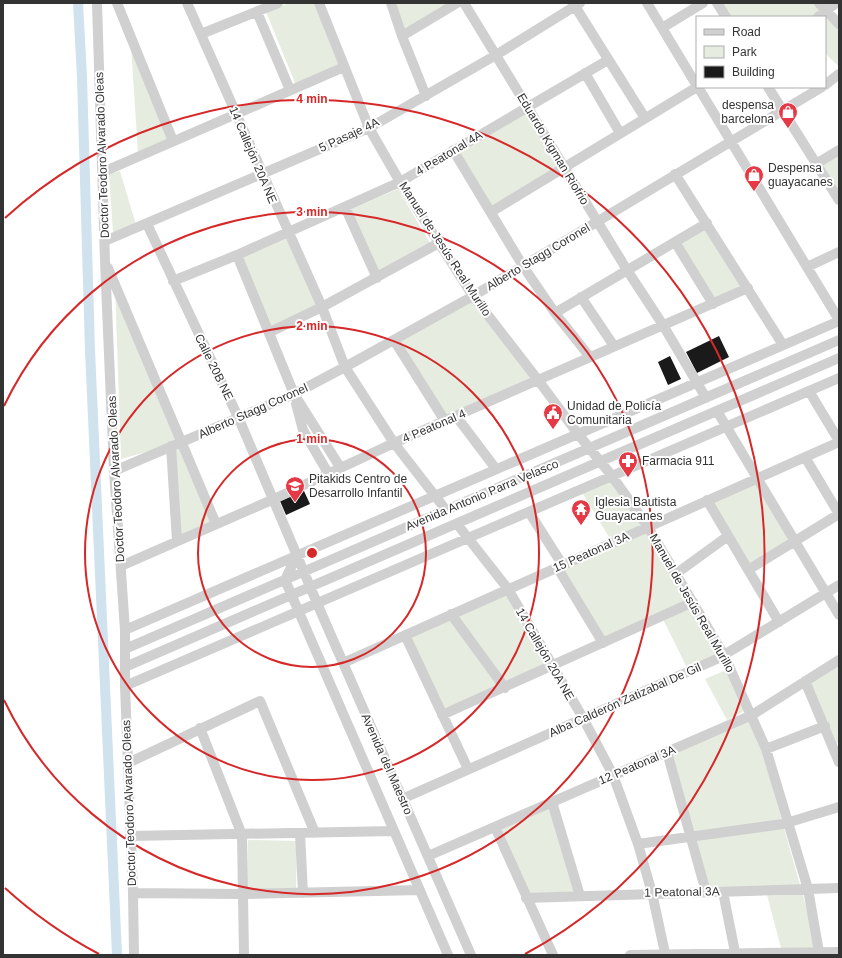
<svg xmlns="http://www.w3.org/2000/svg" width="842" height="958" viewBox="0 0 842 958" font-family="Helvetica,sans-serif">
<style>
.green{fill:#e6ecdf}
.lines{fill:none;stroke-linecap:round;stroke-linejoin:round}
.canal{stroke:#cfe2ee;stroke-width:10}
.building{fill:#1a1a1a}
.minor{stroke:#d0d0d0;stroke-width:10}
.ring{fill:none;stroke:#d62828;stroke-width:2}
.labels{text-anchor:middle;stroke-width:4;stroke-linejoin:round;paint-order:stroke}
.poi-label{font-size:12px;fill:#333;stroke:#fff;text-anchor:start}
.street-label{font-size:12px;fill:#333;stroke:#fff}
.centre{fill:#d62828;stroke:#fff;stroke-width:2}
.ring-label{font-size:12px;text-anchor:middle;font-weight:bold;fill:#d62828;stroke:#fff;stroke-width:4;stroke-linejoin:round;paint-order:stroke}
</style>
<rect width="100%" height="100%" fill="#fff"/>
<path class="green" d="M289,3h25l25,63 -43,19 -30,-73z
M392,3h58l-48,32z
M717,3h97l25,27v37l-14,-14v-36h-99z
M131,45l40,95 -33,13z
M527,107l38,61 -74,44 -38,-62z
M839,154v38l-18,-27z
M120,171l16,54 -23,8 -4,-59z
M398,189l32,54 -54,31 -31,-62z
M707,223l41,65 -35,16 -38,-62z
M287,233l35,74 -52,25 -33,-77z
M115,285l101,239 -39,17 -2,-97 -54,15z
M473,296l65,84 -93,41 -51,-81z
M612,476l36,51 40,78 31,53 -30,14 -27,-55 -59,26 -46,-76 55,-25 -32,-53z
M758,480l36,62 -46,28 -41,-70z
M507,589l45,76 -110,50 -37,-80z
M839,660v82l-6,3 -28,-64z
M726,670l22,39 -21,11 -22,-41z
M752,715l67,237h-37l-16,-61 -60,1 -39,-140z
M552,802l28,94 -54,2 -31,-71z
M248,840l49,1 -1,48 -49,1z"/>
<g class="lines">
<path class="canal" d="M78,3l4,74 8,273 27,605"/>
</g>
<path class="building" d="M719,336l10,21 -32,16 -11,-21z
M670,356l11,23 -13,6 -10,-23z
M304,491l6,13 -24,11 -6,-14z"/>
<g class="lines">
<path class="minor" d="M97,3l8,258 9,210 11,159v56l8,207 1,62
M117,3l56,138
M187,3l135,304 23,60 49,76 52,67
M319,3l50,125 31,54 73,114 65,84 40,54 34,42 36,51 76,128 42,94 42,140 11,63
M391,3l11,33 24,60
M464,3l163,267 36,55 43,73
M573,3l72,115
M647,3l50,83
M717,3l9,14
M819,3l20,21
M257,12l33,78
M818,17l18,-14
M662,28l41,-25
M201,34l77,-31
M402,36l55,-33
M585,73l35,60
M825,85l14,-11
M698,87l141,233
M768,87l71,113
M453,150l70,116 32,47 35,44
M816,164l23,-14
M103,172l241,-105
M675,174l108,171
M345,207l32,71
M491,212l206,-125
M147,224l92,195 84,198 148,338
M105,241l264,-113 127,-73 84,-52
M675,242l38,62
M237,255l57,139 46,73
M807,267l32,-15
M108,268l108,256
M173,281l64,-26 163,-73 208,-122
M581,297l33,49
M555,313l152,-90
M270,332l52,-25 117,-64
M394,340l51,81
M809,391l30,50
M296,404l7,26 25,43
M717,411l122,204
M456,416l40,53
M171,446l6,95
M114,471l180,-77 51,-27 128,-71 349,-209
M707,500l72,122
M529,512l33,52
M457,524l51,65 75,129 30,57 25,69 14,49 13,60
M121,566l153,-67 120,-56 354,-155
M557,567l46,76
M748,570l91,-56 -34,-57
M677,573l51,-37
M285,580l163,375
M285,580l12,-25
M451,614l54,74
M125,630l714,-309
M405,635l63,134
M125,649l714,-309
M343,663l496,-221
M125,667l714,-309
M805,681l34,81
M125,686l714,-308
M442,715l251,-113
M200,728l42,107 2,120
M766,749l59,-23
M667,752l39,140
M128,763l132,-62 55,132
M402,799l317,-141 120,-73
M552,802l28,94
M495,827l58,128
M300,833l3,60
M130,836l264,-5
M638,844l145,-20 56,-17
M428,856l324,-141 87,-55
M723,892l12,60
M133,893l110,1 177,-4
M526,898l313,-10
M630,955l209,-3"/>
</g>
<g class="ring">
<circle cx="312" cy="553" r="114"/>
<circle cx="312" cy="553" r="227"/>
<path d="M4 406A341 341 0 1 1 4 700"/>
<path d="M99 954A454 454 0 0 1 5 888M5 218A454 454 0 1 1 525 954"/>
</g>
<defs>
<g id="shop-pin" transform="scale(1)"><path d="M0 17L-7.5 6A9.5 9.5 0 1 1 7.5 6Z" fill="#e63946" stroke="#fff"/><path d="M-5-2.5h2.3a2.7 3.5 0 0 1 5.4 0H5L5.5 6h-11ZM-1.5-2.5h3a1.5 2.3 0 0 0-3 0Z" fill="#fff"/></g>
<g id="civic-pin" transform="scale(1)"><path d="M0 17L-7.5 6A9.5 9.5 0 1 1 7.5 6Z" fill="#e63946" stroke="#fff"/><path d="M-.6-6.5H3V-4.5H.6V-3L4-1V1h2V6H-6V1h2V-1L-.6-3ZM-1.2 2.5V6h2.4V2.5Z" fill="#fff"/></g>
<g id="pharmacy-pin" transform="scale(1)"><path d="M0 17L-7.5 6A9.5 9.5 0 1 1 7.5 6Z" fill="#e63946" stroke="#fff"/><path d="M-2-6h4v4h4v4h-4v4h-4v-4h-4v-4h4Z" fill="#fff"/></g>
<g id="school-pin" transform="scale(1)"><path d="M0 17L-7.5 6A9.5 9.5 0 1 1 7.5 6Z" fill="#e63946" stroke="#fff"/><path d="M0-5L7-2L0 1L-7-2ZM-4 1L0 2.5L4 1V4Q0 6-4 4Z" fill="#fff"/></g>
<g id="temple-pin" transform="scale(1)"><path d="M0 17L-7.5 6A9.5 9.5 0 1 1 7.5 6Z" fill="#e63946" stroke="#fff"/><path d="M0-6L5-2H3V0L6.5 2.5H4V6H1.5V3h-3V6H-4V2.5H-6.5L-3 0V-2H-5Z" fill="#fff"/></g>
</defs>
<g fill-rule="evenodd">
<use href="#shop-pin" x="788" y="112"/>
<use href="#shop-pin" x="754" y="175"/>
<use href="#civic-pin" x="553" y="413"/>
<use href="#pharmacy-pin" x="628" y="461"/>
<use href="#school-pin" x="295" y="486"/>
<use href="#temple-pin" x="581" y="509"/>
</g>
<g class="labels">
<g class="poi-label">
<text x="774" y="109" text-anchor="end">despensa<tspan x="774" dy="14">barcelona</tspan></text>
<text x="768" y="172">Despensa<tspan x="768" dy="14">guayacanes</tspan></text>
<text x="567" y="410">Unidad de Policía<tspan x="567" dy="14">Comunitaria</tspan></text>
<text x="642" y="465">Farmacia 911</text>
<text x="309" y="483">Pitakids Centro de<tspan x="309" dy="14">Desarrollo Infantil</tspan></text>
<text x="595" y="506">Iglesia Bautista<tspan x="595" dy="14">Guayacanes</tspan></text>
</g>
<g class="street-label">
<text transform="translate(349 135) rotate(-25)" y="4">5 Pasaje 4A</text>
<text transform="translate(553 149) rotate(59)" y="4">Eduardo Kigman Riofrio</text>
<text transform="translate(449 153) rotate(-31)" y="4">4 Peatonal 4A</text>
<text transform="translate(102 155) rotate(-92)" y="4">Doctor Teodoro Alvarado Oleas</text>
<text transform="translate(253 155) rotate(67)" y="4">14 Callejón 20A NE</text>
<text transform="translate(445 249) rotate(57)" y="4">Manuel de Jesús Real Murillo</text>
<text transform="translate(538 257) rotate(-31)" y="4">Alberto Stagg Coronel</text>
<text transform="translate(214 367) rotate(64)" y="4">Calle 20B NE</text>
<text transform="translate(253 411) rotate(-24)" y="4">Alberto Stagg Coronel</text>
<text transform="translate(434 426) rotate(-23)" y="4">4 Peatonal 4</text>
<text transform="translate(116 479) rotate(-93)" y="4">Doctor Teodoro Alvarado Oleas</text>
<text transform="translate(482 495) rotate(-23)" y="4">Avenida Antonio Parra Velasco</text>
<text transform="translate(591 552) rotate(-24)" y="4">15 Peatonal 3A</text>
<text transform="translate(692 603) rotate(60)" y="4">Manuel de Jesús Real Murillo</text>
<text transform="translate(545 654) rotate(60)" y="4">14 Callejón 20A NE</text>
<text transform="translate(625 700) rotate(-24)" y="4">Alba Calderón Zatizabal De Gil</text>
<text transform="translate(387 764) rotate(66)" y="4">Avenida del Maestro</text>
<text transform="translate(637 765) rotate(-23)" y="4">12 Peatonal 3A</text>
<text transform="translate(129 803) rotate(-92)" y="4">Doctor Teodoro Alvarado Oleas</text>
<text transform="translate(682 892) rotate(-1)" y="4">1 Peatonal 3A</text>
</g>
</g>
<circle cx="312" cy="553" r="6" class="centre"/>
<g class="ring-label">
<text x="312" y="103">4 min</text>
<text x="312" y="216">3 min</text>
<text x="312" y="330">2 min</text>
<text x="312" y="443">1 min</text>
</g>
<rect width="842" height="958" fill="none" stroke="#333333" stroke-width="8"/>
<rect x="696" y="16" width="130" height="72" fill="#ffffff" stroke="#adadad"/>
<rect x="704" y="29" width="20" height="6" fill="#d0d0d0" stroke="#adadad"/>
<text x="732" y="36" font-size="12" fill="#333333">Road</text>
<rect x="704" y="46" width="20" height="12" fill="#e6ecdf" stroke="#adadad"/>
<text x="732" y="56" font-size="12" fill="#333333">Park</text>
<rect x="704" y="66" width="20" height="12" fill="#1a1a1a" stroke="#adadad"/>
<text x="732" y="76" font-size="12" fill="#333333">Building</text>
</svg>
